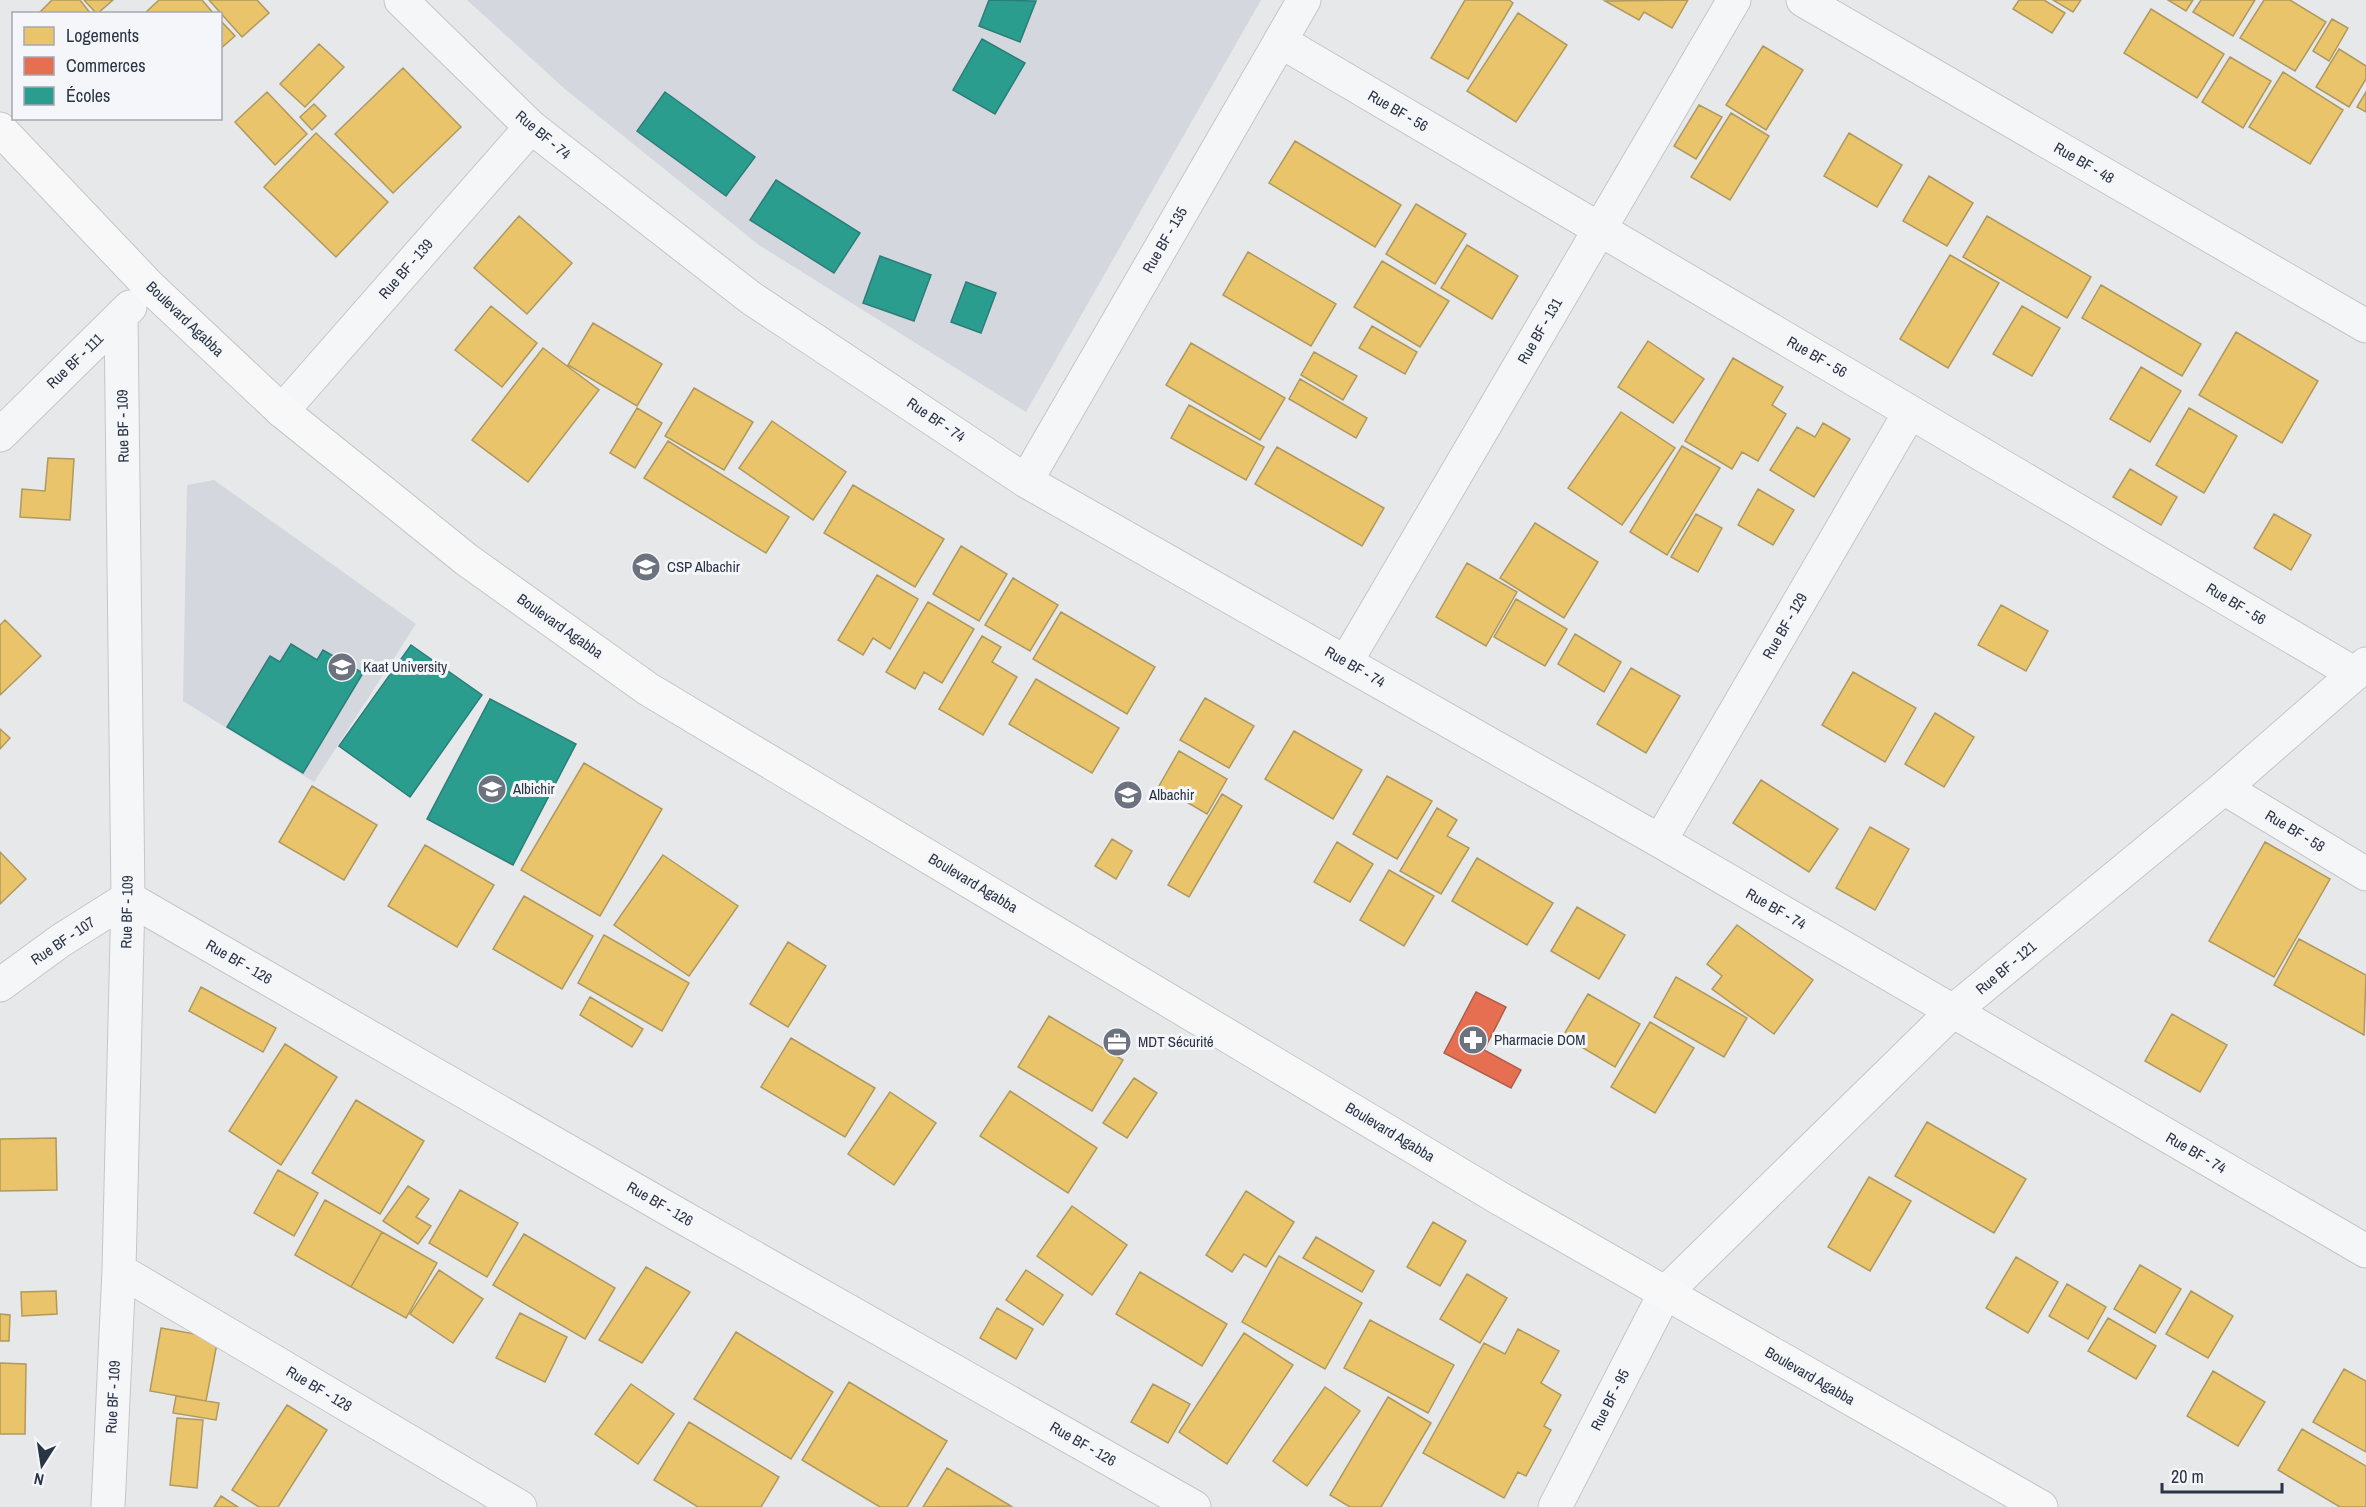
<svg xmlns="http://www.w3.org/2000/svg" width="2366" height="1507" viewBox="0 0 2366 1507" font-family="'Archivo Narrow',sans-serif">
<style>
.built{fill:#d4d7dd}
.homes{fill:#e9c46a;stroke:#b0995f;stroke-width:1.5}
.shops{fill:#e76f51;stroke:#af5d4d;stroke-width:1.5}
.schools{fill:#2a9d8f;stroke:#2a7e79;stroke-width:1.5}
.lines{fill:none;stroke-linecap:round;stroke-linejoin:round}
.minor-casing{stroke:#c4c6c8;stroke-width:35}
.secondary-casing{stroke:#c4c6c8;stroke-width:35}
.minor{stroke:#f5f6f7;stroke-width:33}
.secondary{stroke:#f8f8f8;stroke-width:33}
.labels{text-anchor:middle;stroke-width:6;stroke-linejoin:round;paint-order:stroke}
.street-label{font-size:15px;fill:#2b3445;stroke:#f4f6f9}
.poi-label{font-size:15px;fill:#2b3445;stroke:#f4f6f9;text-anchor:start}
</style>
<rect width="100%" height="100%" fill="#e6e8ea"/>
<path class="built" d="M467,0h794l-235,412 -267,-167 -193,-155z
M214,480l202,144 -102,158 -131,-81 4,-216z"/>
<path class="homes" d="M52,0h28l11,14h-53z
M84,0h29l-16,14z
M159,0h43l12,14h-70z
M209,0h48l12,13 -27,24z
M1465,0h44l4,3 -45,76 -37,-21z
M1688,0l-16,28 -28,-16 -5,8 -34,-19z
M2019,0h25l21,13 -13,20 -39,-24z
M2053,0h28l-8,12z
M2168,0h25l-7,11z
M2201,0h54l-22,36 -40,-24z
M2264,0h26l36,22 -31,49 -55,-33z
M2151,9l73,45 -27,44 -73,-45z
M1518,13l49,32 -51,77 -49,-31z
M2332,19l16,9 -19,33 -16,-10z
M220,20l15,16 -15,13z
M319,44l25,23 -39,40 -25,-23z
M1763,46l40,24 -37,60 -40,-25z
M2339,49l27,17v13l-17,28 -33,-20z
M2230,57l41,24 -28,47 -41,-26z
M403,68l58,59 -68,66 -58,-59z
M2283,72l60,38 -33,54 -61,-37z
M267,92l40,42 -32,31 -40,-43z
M2366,92v20l-9,-5z
M314,104l12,12 -14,14 -12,-13z
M1699,105l23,12 -26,42 -22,-13z
M1731,113l38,23 -39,64 -39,-23z
M316,133l72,69 -52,55 -72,-70z
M1849,133l53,32 -25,42 -53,-31z
M1295,141l106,64 -26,42 -106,-64z
M1929,176l44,27 -26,43 -44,-25z
M1416,204l50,30 -31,50 -49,-30z
M519,216l53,47 -45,51 -53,-46z
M1987,216l104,61 -24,41 -104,-61z
M1467,245l51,31 -26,43 -51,-31z
M1248,252l88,52 -25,42 -88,-51z
M1950,255l49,28 -51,85 -48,-29z
M1382,261l67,40 -29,46 -66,-40z
M2101,285l100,59 -19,32 -100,-58z
M491,306l46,37 -35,44 -47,-37z
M2022,306l38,22 -28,48 -39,-22z
M593,323l69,41 -25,42 -69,-41z
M1372,326l45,26 -12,22 -46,-26z
M2236,332l82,49 -36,62 -83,-48z
M1648,341l56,38 -31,44 -55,-36z
M1191,343l94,55 -25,42 -94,-55z
M543,348l56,42 -71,92 -56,-42z
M1314,352l43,24 -14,24 -42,-25z
M1733,358l50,29 -11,18 14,9 -28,47 -16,-9 -10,17 -47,-28z
M2141,367l40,24 -31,51 -40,-23z
M1300,379l67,39 -11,20 -67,-39z
M694,388l59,34 -29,48 -59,-34z
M1189,405l75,42 -18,33 -75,-42z
M637,408l25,15 -27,45 -25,-15z
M2189,408l48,28 -33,57 -48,-28z
M1621,412l54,36 -53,77 -54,-37z
M772,421l74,51 -33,48 -74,-52z
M1823,423l27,16 -36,58 -44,-27 27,-43 18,10z
M668,441l121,76 -23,36 -122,-75z
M1682,446l38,22 -53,87 -37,-23z
M1277,447l107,61 -22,38 -107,-62z
M48,458l26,1 -4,61 -50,-3 2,-28 23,2z
M2130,469l47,28 -16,28 -48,-28z
M853,485l91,54 -29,48 -91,-54z
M1758,489l36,21 -21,35 -35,-20z
M1696,514l26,14 -24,44 -27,-15z
M2274,514l37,21 -20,35 -37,-22z
M1535,523l63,39 -34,56 -64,-40z
M961,546l46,28 -28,47 -46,-27z
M1467,563l50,29 -31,54 -50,-29z
M877,575l41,24 -28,50 -17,-11 -10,17 -25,-15z
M1013,578l45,27 -28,46 -45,-26z
M1516,599l51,30 -22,37 -51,-29z
M928,602l46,27 -32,54 -18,-11 -9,17 -29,-17z
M2001,605l47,26 -22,40 -48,-26z
M1061,612l94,55 -28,47 -94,-55z
M5,620l36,36 -41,39v-70z
M1575,634l46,28 -17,30 -46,-28z
M982,636l19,11 -9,15 25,15 -34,58 -44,-26z
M1631,668l49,28 -34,57 -49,-29z
M1853,672l63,36 -31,54 -63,-37z
M1036,679l83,49 -27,45 -83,-49z
M1205,698l49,28 -25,42 -49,-28z
M1935,713l39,24 -30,50 -39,-23z
M0,729l10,9 -10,11z
M1294,731l68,39 -29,49 -68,-40z
M1179,751l48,28 -20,35 -48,-28z
M584,763l78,46 -62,107 -79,-46z
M1387,776l45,25 -35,58 -44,-25z
M1761,780l77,49 -29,43 -76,-49z
M312,786l65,39 -33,55 -65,-38z
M1222,794l20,12 -53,91 -21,-12z
M1437,808l20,12 -10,16 22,12 -28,46 -41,-23z
M1870,827l39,22 -34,61 -39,-22z
M1112,839l20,12 -16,28 -21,-13z
M1337,842l36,22 -23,38 -36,-20z
M2265,842l65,37 -56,98 -65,-36z
M425,845l69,40 -37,62 -69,-41z
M0,852l26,27 -26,25z
M663,855l75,51 -49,70 -75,-51z
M1477,858l76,45 -26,42 -75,-44z
M1389,870l45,26 -30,50 -44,-26z
M524,896l69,40 -31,53 -69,-40z
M1577,907l48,28 -26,44 -48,-28z
M1737,925l76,55 -39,54 -62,-45 10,-13 -15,-12z
M604,935l85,48 -27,48 -84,-48z
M2299,939l67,36 -2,60 -90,-50z
M788,942l38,24 -38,61 -38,-23z
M1676,977l71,41 -23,39 -70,-40z
M201,987l75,41 -13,24 -74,-41z
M1588,994l52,30 -25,43 -52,-31z
M590,997l53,32 -11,18 -52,-32z
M2172,1014l55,31 -27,47 -55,-31z
M1049,1016l74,44 -31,51 -74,-44z
M1650,1022l44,26 -39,65 -44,-26z
M791,1038l84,50 -30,49 -84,-50z
M285,1044l52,33 -56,88 -52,-34z
M1134,1078l23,15 -30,45 -24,-15z
M1010,1091l87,57 -29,45 -88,-57z
M890,1092l46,31 -42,62 -46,-31z
M356,1100l68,41 -44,73 -68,-41z
M1927,1122l99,57 -32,54 -99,-57z
M56,1138l1,52 -57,1v-52z
M278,1170l40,23 -24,43 -40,-23z
M1869,1177l42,24 -41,70 -42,-24z
M408,1186l21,13 -13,18 15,9 -13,18 -35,-23z
M460,1190l58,33 -31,54 -58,-34z
M1246,1191l48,31 -28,45 -22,-13 -12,18 -26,-17z
M325,1200l57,32 -31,55 -56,-32z
M1072,1206l55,39 -35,50 -55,-39z
M1433,1222l33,19 -26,45 -33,-19z
M382,1232l55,31 -31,55 -55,-31z
M524,1234l91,54 -30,51 -92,-54z
M1316,1237l58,34 -12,21 -59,-34z
M1279,1256l83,47 -37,66 -83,-47z
M2016,1257l42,25 -30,51 -42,-25z
M2140,1265l41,24 -26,44 -41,-24z
M646,1267l44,25 -48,71 -43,-23z
M439,1270l44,29 -30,44 -43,-29z
M1026,1270l37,25 -20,30 -37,-25z
M1140,1272l87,52 -25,42 -86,-52z
M1467,1274l40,24 -27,45 -40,-24z
M2067,1284l39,23 -18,32 -39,-23z
M56,1291l1,23 -35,2 -1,-24z
M2191,1291l42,25 -25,42 -42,-24z
M997,1308l36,21 -17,30 -36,-21z
M520,1313l47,24 -22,45 -49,-24z
M0,1314l10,1 -1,26h-9z
M2108,1318l48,28 -20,33 -48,-28z
M1370,1320l84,45 -26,48 -84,-45z
M161,1328l57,10 -12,63 -56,-10z
M1518,1329l41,22 -18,32 20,12 -17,31 7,4 -25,46 -8,-4 -14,26 -81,-45 61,-110 21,11z
M736,1332l97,60 -42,67 -97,-60z
M1244,1333l49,32 -66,99 -48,-32z
M0,1363l26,1 -1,70h-25z
M2344,1369l22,12v71l-53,-30z
M2213,1371l52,31 -27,44 -51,-30z
M849,1382l98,59 -40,66h-27l-78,-47z
M631,1384l43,30 -36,50 -43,-30z
M1153,1384l37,20 -22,39 -37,-21z
M1325,1387l35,24 -53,75 -34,-25z
M176,1396l43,7 -3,17 -43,-7z
M1388,1397l43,26 -50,84h-31l-20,-12z
M287,1405l40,25 -49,77h-19l-27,-17z
M177,1418l26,2 -6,68 -27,-3z
M689,1422l90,55 -18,30h-63l-44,-27z
M2302,1429l64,37v41h-26l-62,-37z
M947,1468l64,38 -88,1z
M221,1496l17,11h-24z"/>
<path class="shops" d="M1476,992l30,15 -22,43 37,20 -10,18 -67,-35z"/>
<path class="schools" d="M989,0l47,1 -16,41 -41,-16z
M982,39l43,24 -30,51 -42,-24z
M665,92l90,65 -29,39 -89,-65z
M776,180l84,53 -26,40 -84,-53z
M880,256l51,19 -17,46 -51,-18z
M966,282l30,11 -15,40 -30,-11z
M291,644l26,16 6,-10 40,23 -60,100 -76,-46 43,-71 10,6z
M411,645l71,50 -72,102 -71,-51z
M490,699l86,45 -63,121 -86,-46z"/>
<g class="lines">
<g class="minor-casing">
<path id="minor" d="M401,0l130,127 220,171 275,183 634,360 706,410
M1803,0l563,326
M1280,41l1075,633
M282,411l249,-284
M0,435l130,-128
M1026,481l278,-481
M1346,662l388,-662
M2224,788l142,86
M1660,841l250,-429
M0,985l60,-44 68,-43 542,312 524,297
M119,1270l401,237
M108,1507l11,-237 9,-372 -7,-582
M1555,1507l110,-214 287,-281 272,-224 142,-124"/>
</g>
<g class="secondary-casing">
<path id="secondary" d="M0,129l149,157 133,125 185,149 181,129 851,509 542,309"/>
</g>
<use href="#minor" class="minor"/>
<use href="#secondary" class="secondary"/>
</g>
<defs>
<g id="school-disc" transform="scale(1.5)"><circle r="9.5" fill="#6c737f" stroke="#f4f6f9"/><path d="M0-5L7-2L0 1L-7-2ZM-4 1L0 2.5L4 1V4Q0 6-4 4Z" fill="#fff"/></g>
<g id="university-disc" transform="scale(1.5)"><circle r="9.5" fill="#6c737f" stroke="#f4f6f9"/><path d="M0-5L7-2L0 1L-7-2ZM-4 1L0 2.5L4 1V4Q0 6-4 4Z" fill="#fff"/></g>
<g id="pharmacy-disc" transform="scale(1.5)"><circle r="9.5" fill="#6c737f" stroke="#f4f6f9"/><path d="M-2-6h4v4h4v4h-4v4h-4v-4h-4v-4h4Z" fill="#fff"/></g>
<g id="office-disc" transform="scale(1.5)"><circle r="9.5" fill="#6c737f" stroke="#f4f6f9"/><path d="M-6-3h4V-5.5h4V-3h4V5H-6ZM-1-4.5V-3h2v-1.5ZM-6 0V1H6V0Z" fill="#fff"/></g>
</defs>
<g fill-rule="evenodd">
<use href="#school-disc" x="646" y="567"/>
<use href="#university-disc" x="342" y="667"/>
<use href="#school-disc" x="492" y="789"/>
<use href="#university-disc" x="1128" y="795"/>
<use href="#pharmacy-disc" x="1473" y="1040"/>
<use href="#office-disc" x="1117" y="1042"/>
</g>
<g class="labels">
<g class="street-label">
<text transform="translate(1398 111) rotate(30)" y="5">Rue BF - 56</text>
<text transform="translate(543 135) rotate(40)" y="5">Rue BF - 74</text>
<text transform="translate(2084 163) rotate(30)" y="5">Rue BF - 48</text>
<text transform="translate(1165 240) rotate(-60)" y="5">Rue BF - 135</text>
<text transform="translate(406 269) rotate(-49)" y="5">Rue BF - 139</text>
<text transform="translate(185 319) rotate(44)" y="5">Boulevard Agabba</text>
<text transform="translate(1540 331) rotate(-60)" y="5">Rue BF - 131</text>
<text transform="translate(1817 357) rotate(30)" y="5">Rue BF - 56</text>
<text transform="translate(75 361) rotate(-44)" y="5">Rue BF - 111</text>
<text transform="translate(936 420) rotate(34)" y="5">Rue BF - 74</text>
<text transform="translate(123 426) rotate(-91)" y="5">Rue BF - 109</text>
<text transform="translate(2236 604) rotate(31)" y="5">Rue BF - 56</text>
<text transform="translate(560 626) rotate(35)" y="5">Boulevard Agabba</text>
<text transform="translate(1785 626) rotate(-60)" y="5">Rue BF - 129</text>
<text transform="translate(1355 667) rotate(30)" y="5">Rue BF - 74</text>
<text transform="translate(2295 831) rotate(31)" y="5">Rue BF - 58</text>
<text transform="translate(973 883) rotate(31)" y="5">Boulevard Agabba</text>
<text transform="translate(1776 909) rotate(30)" y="5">Rue BF - 74</text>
<text transform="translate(127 912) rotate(-89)" y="5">Rue BF - 109</text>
<text transform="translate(63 941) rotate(-34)" y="5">Rue BF - 107</text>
<text transform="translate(239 962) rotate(30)" y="5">Rue BF - 126</text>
<text transform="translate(2006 968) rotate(-40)" y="5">Rue BF - 121</text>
<text transform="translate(1390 1132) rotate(31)" y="5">Boulevard Agabba</text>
<text transform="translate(2196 1153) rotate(30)" y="5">Rue BF - 74</text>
<text transform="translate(660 1204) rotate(30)" y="5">Rue BF - 126</text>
<text transform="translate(1810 1376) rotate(30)" y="5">Boulevard Agabba</text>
<text transform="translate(319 1389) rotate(31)" y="5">Rue BF - 128</text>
<text transform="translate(113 1397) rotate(-87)" y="5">Rue BF - 109</text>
<text transform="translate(1610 1400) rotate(-63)" y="5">Rue BF - 95</text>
<text transform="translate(1083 1444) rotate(30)" y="5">Rue BF - 126</text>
</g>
<g class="poi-label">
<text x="667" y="572">CSP Albachir</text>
<text x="363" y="672">Kaat University</text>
<text x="513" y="794">Albichir</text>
<text x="1149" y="800">Albachir</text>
<text x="1494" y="1045">Pharmacie DOM</text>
<text x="1138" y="1047">MDT Sécurité</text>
</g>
</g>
<rect x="12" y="12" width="210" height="108" fill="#f4f6f9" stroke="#a4a8b1" stroke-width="1.5"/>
<rect x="24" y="27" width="30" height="18" fill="#e9c46a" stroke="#a4a8b1" stroke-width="1.5"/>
<text x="66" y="42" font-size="18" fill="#2b3445">Logements</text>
<rect x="24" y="57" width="30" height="18" fill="#e76f51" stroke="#a4a8b1" stroke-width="1.5"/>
<text x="66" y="72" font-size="18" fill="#2b3445">Commerces</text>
<rect x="24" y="87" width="30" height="18" fill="#2a9d8f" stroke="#a4a8b1" stroke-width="1.5"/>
<text x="66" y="102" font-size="18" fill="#2b3445">Écoles</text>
<g transform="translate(42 1465) rotate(192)" stroke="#f4f6f9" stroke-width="4.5" paint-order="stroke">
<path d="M0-4.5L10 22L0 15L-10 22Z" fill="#2b3445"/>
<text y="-9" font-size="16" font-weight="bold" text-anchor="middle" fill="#2b3445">N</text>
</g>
<path d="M2162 1483v9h120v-9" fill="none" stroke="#2b3445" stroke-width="3"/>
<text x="2171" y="1483" font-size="18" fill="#2b3445" stroke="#f4f6f9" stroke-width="4.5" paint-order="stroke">20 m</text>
</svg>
